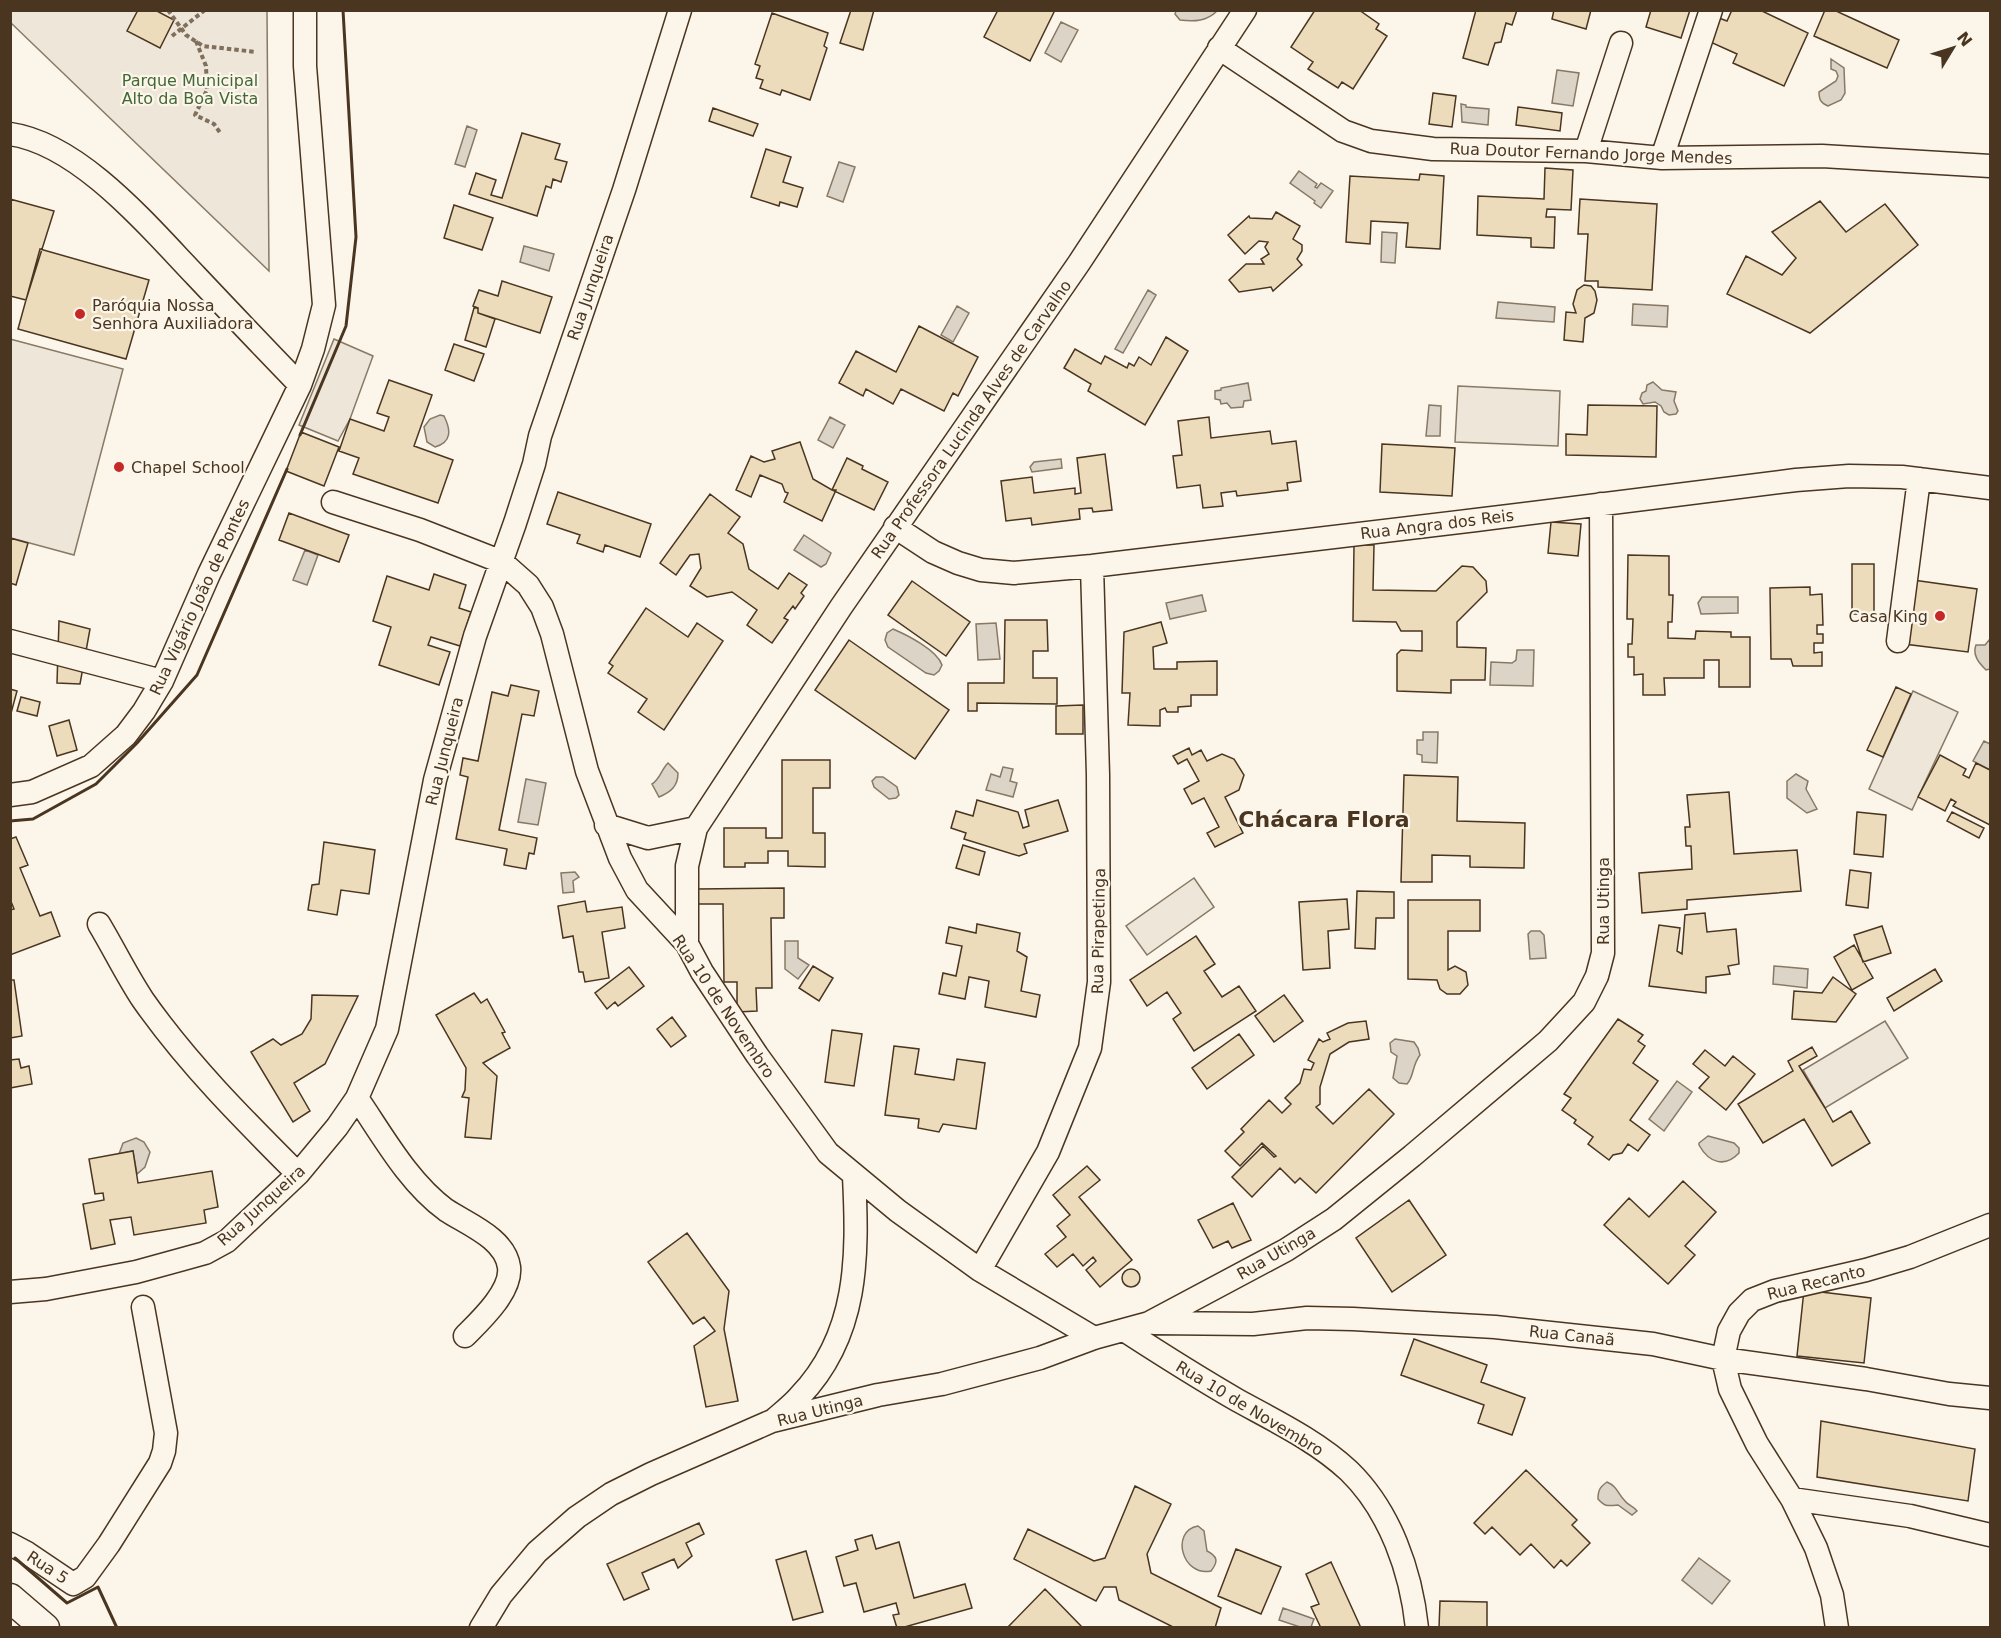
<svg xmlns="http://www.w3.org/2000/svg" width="2001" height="1638" viewBox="0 0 2001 1638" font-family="'DejaVu Sans',sans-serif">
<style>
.green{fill:#ede6d9;stroke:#887966;stroke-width:1.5}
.water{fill:#dcd4c6;stroke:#887966;stroke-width:1.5}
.building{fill:#ecdcbc;stroke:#4a3520;stroke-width:1.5}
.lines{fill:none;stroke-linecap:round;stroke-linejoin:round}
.minor-casing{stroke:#4a3520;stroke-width:25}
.major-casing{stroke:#4a3520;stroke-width:31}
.path{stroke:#7f6f5c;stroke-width:4;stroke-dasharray:4.5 3;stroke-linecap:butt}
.minor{stroke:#fbf6e9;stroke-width:22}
.major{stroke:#fbf6e9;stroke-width:28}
.wall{stroke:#4a3520;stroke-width:3}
.poi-dot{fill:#c62828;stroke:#fbf6e9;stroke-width:2}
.labels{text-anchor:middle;stroke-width:4.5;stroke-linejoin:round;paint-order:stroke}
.park-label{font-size:16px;fill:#436837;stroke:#fbf6e9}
.street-label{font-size:16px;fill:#4a3520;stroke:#fbf6e9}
.poi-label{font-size:16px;fill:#4a3520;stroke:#fbf6e9;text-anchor:start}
.district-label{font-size:22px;font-weight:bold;fill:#4a3520;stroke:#fbf6e9}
</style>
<rect width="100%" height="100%" fill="#fbf6e9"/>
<path class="green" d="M10,11h257l2,260 -258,-248z
M10,339l113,30 -49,186 -63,-17z
M334,339l39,17 -23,63 -12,22 -39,-16z
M1458,386l102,5 -2,55 -103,-4z
M1913,691l45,21 -46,98 -43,-21z
M1194,878l20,29 -67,48 -21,-29z
M1885,1021l23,37 -83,50 -22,-38z"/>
<path class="water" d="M1176,11v-1l41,1c-10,10 -22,11 -37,9l-5,-6z
M1061,22l17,8 -17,32 -16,-9z
M1831,59l13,9 1,25 -4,7 -13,6c-7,-3 -9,-6 -9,-14l17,-11 2,-5 -2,-5 -5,-2z
M1557,70l22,3 -6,33 -21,-3z
M1461,104l5,1v2l23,2 -1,16 -26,-3z
M467,126l10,4 -12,37 -10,-3z
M839,162l16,5 -12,35 -16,-6z
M1299,171l18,13 -2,3 2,1 4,-5 12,8 -12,17 -7,-5 1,-2 -25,-18z
M1382,232l15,1 -2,30 -14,-1z
M524,246l30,8 -5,17 -29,-9z
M1148,290l8,5 -33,58 -8,-4z
M1498,302l57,5 -1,15 -58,-4z
M1633,304l35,2 -1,21 -35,-2z
M957,306l12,7 -16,29 -12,-7z
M1653,382l9,8 14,2 -2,9 4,10 -2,3 -7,1 -5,-3 -3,-6 -6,-4 -12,2 -3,-5 2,-6 4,-2 1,-6z
M1248,383l3,17 -7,1 -1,6 -12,1 -4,-5 -6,1 -1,-4 -5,-1v-8l6,-1v-2z
M1429,405l12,1 -1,30h-14z
M440,415l4,1c7,14 8,26 -9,31l-8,-5 -3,-15 6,-8z
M830,417l15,8 -12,23 -15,-8z
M1061,459l1,9 -30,4 -2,-5 4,-5z
M804,535l27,18 -5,11 -5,3 -27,-17z
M305,550l13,5 -11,30 -14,-5z
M1202,595l4,16 -36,8 -4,-16z
M1702,597h36v16l-37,1 -3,-11z
M996,623l4,36 -22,1 -2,-36z
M893,629c14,6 44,21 49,36l-3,6 -5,4 -8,-2 -38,-26 -3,-7 2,-7z
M1990,639v30l-4,1c-7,-7 -14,-15 -10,-25h9z
M1517,650h17l-1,36 -43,-1 1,-23 21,1 4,-3z
M1423,732h15l-1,31 -15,-1v-7l-5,-1v-14h6z
M1984,741l6,3v26l-17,-9z
M668,763l10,10c0,13 -7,19 -19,24l-7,-13c8,-5 9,-14 16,-21z
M1003,767l10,2 -3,12 7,2 -4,14 -27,-7 5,-16 9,3z
M1796,774l12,7 -2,8 11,20 -10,4 -20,-15v-17z
M876,777h7l14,10 2,8 -3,3 -7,1 -15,-12 -2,-6z
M526,779l20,4 -8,42 -20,-3z
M575,872l4,5 -6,4 1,11 -11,1 -2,-20z
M1531,931h9l4,4 2,23 -16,1 -2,-25z
M785,941h13v17l11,7 -11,14 -13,-10z
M1774,966l34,3 -1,19 -34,-4z
M1395,1039l19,3 4,6 2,7c-8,10 -6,22 -13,29l-8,-1 -6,-5 4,-22 -6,-4 -1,-9z
M1677,1081l15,11 -28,39 -15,-12z
M1708,1136l26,7 5,5v5c-14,15 -30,10 -40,-8v-2z
M136,1138l8,4 6,10 -5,15 -8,7 -4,-23 -14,3 4,-11z
M1607,1482c11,5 10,11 18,19 3,4 8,5 12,10l-5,4 -14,-10c-10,1 -13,2 -20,-6 0,-9 2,-12 9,-17z
M1198,1526l6,5 3,20c10,5 12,10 4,20 -29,6 -41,-40 -13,-45z
M1699,1558l31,23 -18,23 -30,-24z
M1283,1608l31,11 -3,8h-11l-21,-7z"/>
<path class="building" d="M138,10h17l19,10 -14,28 -33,-17z
M851,10h23l-11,40 -23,-7z
M998,10h57l-25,51 -46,-24z
M1315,10h44l20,14 -3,5 11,7 -34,53 -11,-7 -4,6 -30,-19 5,-7 -22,-15z
M1476,10h41l-5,15 -6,-2 -5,19 -6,1 -7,22 -25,-7z
M1554,10h37l-5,19 -34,-10z
M1651,10h39l-9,28 -35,-11z
M1732,10h28l48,23 -24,53 -51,-23 4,-9 -29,-13 11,-23 8,3z
M1825,10h9l65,30 -12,28 -73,-32z
M772,13l56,20 -4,13 3,2 -17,52 -28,-10 -2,5 -20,-7 3,-8 -7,-2 4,-12 -5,-2z
M1433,93l23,3 -4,31 -23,-3z
M1518,107l44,6 -2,18 -44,-6z
M713,108l45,16 -5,12 -44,-15z
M522,133l38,11 -5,15 12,3 -6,20 -8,-3 -2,9 -5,-2 -9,30 -68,-22 7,-21 20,7 -5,15 11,3z
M766,149l25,8 -8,25 20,6 -6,19 -17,-5 -1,4 -28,-9z
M1545,168l28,2 -2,40 -24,-1 -1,8h9l-1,31 -23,-1v-9l-54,-3 1,-39 66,3z
M1420,174l24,2 -4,73 -34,-2 2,-24 -37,-2 -1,23 -24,-2 4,-66 69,4z
M10,199l44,12 -28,89 -16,-4z
M1580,199l77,5 -5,86 -54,-3v-6h-13l3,-47h-10z
M1820,201l26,31 39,-28 33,41 -108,88 -83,-39 19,-38 36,19 14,-17 -24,-26z
M454,205l39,13 -11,32 -38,-12z
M1276,212l24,14 -7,13 9,6v6l-5,8 5,6 -29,26 -2,-4 -32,5 -10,-12 17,-16h18l-3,-5 8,-5 -4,-7 3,-5 -9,-1 -14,13 -17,-19 21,-19 1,2 22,1z
M40,249l109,31 -23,79 -108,-30z
M502,281l50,16 -12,36 -62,-20v-5l-5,-2 6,-16 19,6z
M1584,285l7,1 4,5 2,9 -3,13 -9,5 -2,24 -19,-2 2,-28 10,1 -3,-9 4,-14z
M474,308h4v5l17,6 -9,28 -21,-7z
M919,326l59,31 -20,39 -5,-3 -9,18 -43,-22 -8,15 -27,-15 -3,7 -24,-13 17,-32 40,21z
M1166,337l22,14 -43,74 -57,-34 3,-7 -27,-16 11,-19 26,15 4,-8 22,12 2,-5 5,3 5,-9 12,8z
M454,344l30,10 -10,27 -29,-11z
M389,380l43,15 -18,51 39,14 -15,43 -85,-29 6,-16 -20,-7 11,-32 34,12 5,-14 -12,-4z
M1588,405l69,1 -1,51 -90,-2v-21l21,1z
M1209,417l2,21 59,-7 2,13 24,-3 5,40 -14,2 1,7 -51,6 -1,-5 -15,2 2,13 -20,2 -3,-23 -23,3 -4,-32 9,-1 -4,-34z
M301,432l38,15 -15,39 -38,-15z
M800,442l13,37 19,11h4l-14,31 -38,-19 4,-9 -3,-1 -3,-8 -22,-9 -9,22 -15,-7 15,-34 13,6 11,-3 -3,-8z
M1382,444l73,4 -3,48 -72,-4z
M1105,454l7,56 -19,2 -1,-4 -13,1 1,10 -48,6 -1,-7 -25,3 -5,-40 31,-4 2,16 41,-5v6l6,-1 -4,-35z
M847,458l16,8 -1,3 26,13 -14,28 -42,-20z
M558,492l93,32 -11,33 -35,-12 -2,7 -26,-9 3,-8 -33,-11z
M710,494l30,23 -12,16 15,11 6,25 29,20 11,-16 18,12 -6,8 3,3 -9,13 -2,-3 -9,12 4,2 -16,23 -25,-18 10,-15 -25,-18 -25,5 -17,-11 11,-18 -2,-14 -9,1 -14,20 -16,-12z
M289,513l60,22 -10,27 -60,-22z
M1551,522l30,2 -3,32 -30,-3z
M10,538l18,5 -12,42 -6,-2z
M1354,545h20l-1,45 63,1 26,-25 11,1 13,14 1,11 -30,30v25l29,1 -1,32h-34v13l-54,-2v-37l4,-4 21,1v-20h-21l-5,-9 -43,-1z
M1628,555l41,1v39h4l-1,27h-4v16l27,1 1,-8 35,1v5h19v50h-31v-27h-15v18h-40l1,17h-22v-21l-9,1v-18h-6v-13h4l1,-25h-6z
M1852,564h22v50h-22z
M434,574l32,11 -7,23 12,4 -11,34 -29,-9 -3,8 22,7 -11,33 -60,-20 12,-38 -18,-6 14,-45 42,14z
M1913,580l64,9 -9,63 -64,-8z
M912,581l58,41 -24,34 -58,-41z
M1810,587v8l12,-1 1,31h-6v9h6v9h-9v10l8,-1v14h-29l-2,-7h-20l-1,-71z
M646,608l42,29 9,-14 26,18 -59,89 -26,-18 9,-13 -39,-26 5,-7 -4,-3z
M1005,620h42l1,31h-15v27h24v26l-80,-1v8h-9v-28h36z
M59,621l31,8 -10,55 -23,-1z
M1161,622l6,21 -14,4 1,22h23v-7l40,-1v34h-26v11l-13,1v5h-11l-2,-4 -5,2v16l-32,-1 2,-32h-8l2,-61z
M849,640l100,70 -34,49 -100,-69z
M511,685l28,6 -5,25 -12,-2 -23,116 38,8 -3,16 -5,-1 -3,16 -22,-4 3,-16 -51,-10 12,-62 -8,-2 3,-17 15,3 14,-69 16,4z
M1896,687l15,7 -28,63 -16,-7z
M10,689l7,2 -7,26z
M21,697l19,5 -3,14 -20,-5z
M1083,705v29h-27v-28z
M69,720l8,30 -20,6 -8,-30z
M1189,748l3,7 9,-5 6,11 15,-7 12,5 10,16 -5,15 -14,7 18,36 -28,14 -8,-14 12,-6 -15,-29 -12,6 -8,-15 15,-8 -12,-22 -9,5 -5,-8z
M1940,755l26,14 -3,6 6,3 7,-15 14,7v55l-37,-19 3,-4 -5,-3 -6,12 -27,-14z
M782,760h48v28h-17v45h12v34l-37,-1v-15h-20v12h-23v4h-21v-39h42v10h16z
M1404,775l54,2 -1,44 68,2 -1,45 -54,-1v-11l-38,-1v27h-31z
M1729,792l5,62 63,-4 4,41 -114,9v9l-45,4 -3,-40 53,-4 -1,-23h-5l-1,-19h5l-3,-32z
M977,800l41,12 5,16 6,-2 -4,-16 33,-10 10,31 -44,13 3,9 -8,3 -55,-17 2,-6 -15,-5 5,-17 17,5z
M1857,812l29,3 -3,42 -29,-3z
M1952,812l32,16 -5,10 -32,-17z
M16,837l12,28 -8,3 20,48 11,-4 9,24 -50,19v-45l4,-1 -4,-10v-60z
M324,842l51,8 -6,44 -28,-4 -4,25 -29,-5 4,-25 7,-1z
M963,845l22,7 -6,23 -23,-7z
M1850,870l21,3 -3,35 -22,-3z
M784,888v30h-13l1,70h-16l1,23 -20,1v-30h-13l-1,-78h-26v-15z
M1357,891l37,1v26h-18l-1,31 -20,-1z
M1347,899l2,30 -21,2 2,37 -27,2 -4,-68z
M1408,900h72v31h-32v39l7,-4 11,6 2,13 -8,9h-13l-7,-5 -3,-9 -29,-1z
M585,901l2,11 35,-5 3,21 -23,4 7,46 -24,4 -2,-10h-4l-6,-36 -10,2 -5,-32z
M1705,913l2,19 29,-3 3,35 -11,2 2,8 -24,3v16l-57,-7 10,-61 21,3 -3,23 5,3 3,-39z
M977,924l43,9 -3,18 10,6 -6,34 19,4 -4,22 -51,-10 4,-26 -20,-4 -4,22 -26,-5 4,-21 13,3 6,-30 -16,-3 3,-16 27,6z
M1882,926l9,27 -28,9 -9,-27z
M1196,936l19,28 -11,7 18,26 17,-11 17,25 -62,40 -21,-32 8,-6 -14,-21 -20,14 -17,-26z
M1854,945l19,33 -21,12 -18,-33z
M813,966l20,12 -14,23 -20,-13z
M629,967l15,19 -26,20 -3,-4 -8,7 -12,-16z
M1935,969l7,12 -48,30 -7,-13z
M1833,977l23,17 -20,28 -44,-3 2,-28 28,2z
M10,980h4l8,56 -12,2z
M474,993l7,10 6,-4 18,33 -3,1 8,15 -27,15 14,13 -6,63 -26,-2 4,-39 -7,-1 3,-7 1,-22 -30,-53z
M312,995l46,1 -33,68 -31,19 16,28 -17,11 -42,-70 22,-13 8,6 21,-11 9,-15z
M1284,995l19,26 -29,21 -19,-26z
M672,1017l14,19 -15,11 -14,-18z
M1618,1019l25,16 -5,6 7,5 -12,17 25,18 -28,39 20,15 -12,16 -10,-7 -6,9 -9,2 -4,5 -21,-16 5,-7 -19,-14 2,-3 -14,-10 9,-12 -7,-4z
M1366,1021l3,18 -20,3 -19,12 -10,33v17l-4,3 17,17 36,-35 25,25 -78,79 -16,-15 -5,5 -15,-15 -28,29 -20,-20 31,-31 11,11 2,-1 -14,-13 -22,23 -15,-15 19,-19 -3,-3 28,-29 13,13 9,-9 -6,-6 15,-15 4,-14 7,1 3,-7 -6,-3 11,-21 4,3 7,-3 -3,-6 21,-10z
M832,1030l30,4 -8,52 -29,-4z
M1239,1034l15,21 -47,34 -15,-21z
M894,1046l25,3 -4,25 39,6 3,-21 28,4 -9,66 -33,-5 -4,8 -21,-4 1,-9 -34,-4z
M1812,1047l5,9 -18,10 26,42 8,14 18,-11 19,32 -38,23 -28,-47 -41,24 -25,-39 55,-33 -5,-10z
M1705,1050l20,16 8,-10 22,18 -29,36 -27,-22 10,-11 -16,-13z
M19,1059l2,9 8,-2 3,18 -22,4v-28z
M133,1151l5,32 74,-12 6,36 -14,3 2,13 -72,12 -3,-18 -21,3 5,24 -24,5 -8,-45 21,-4 -1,-7 -8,1 -6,-35z
M1087,1166l13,14 -21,17 53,63 -32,27 -14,-17 10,-9 -3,-4 -10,9 -10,-12 -16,13 -12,-13 21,-17 -9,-11 13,-11 -17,-20z
M1683,1181l33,31 -31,34 10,9 -27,29 -64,-59 25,-27 20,19z
M1409,1200l37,55 -54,37 -36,-54z
M1233,1203l18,37 -19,8 -4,-7 -15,7 -15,-28z
M687,1233l42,58 -5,38 14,72 -32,6 -12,-61 21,-15 -11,-14 -11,7 -45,-62z
M1122 1278a9 9 0 1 1 18 0a9 9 0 1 1-18 0Z
M1804,1290l67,8 -7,65 -67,-7z
M1414,1339l73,26 -6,17 44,16 -13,37 -34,-12 6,-18 -83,-30z
M1821,1421l154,28 -7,52 -151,-24z
M1526,1470l51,50 -5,5 18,18 -23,23 -6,-6 -7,8 -23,-24 -11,11 -28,-28 -7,7 -11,-11z
M1135,1486l36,18 -24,50 4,19 70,35 -6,20h-40l-56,-28 -3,-13h-12l-8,14 -82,-42 14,-30 66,32 11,-3z
M699,1523l5,11 -18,9 6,13 -14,12 -4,-9 -32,14 7,16 -25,11 -17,-36z
M872,1535l4,14 23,-7 15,56 51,-14 7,24 -71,20h-4l-4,-13 6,-1 -3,-11 -32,9 -8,-29 -12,3 -8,-29 22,-7 -3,-10z
M1236,1549l45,18 -20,47 -43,-18z
M806,1551l17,61 -30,8 -17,-60z
M1331,1562l30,66h-40l-10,-21 8,-3 -13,-30z
M1045,1589l36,37 -2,2h-72z
M1440,1601l47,1v26h-48z"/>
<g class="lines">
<g class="minor-casing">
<path id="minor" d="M1219,48l124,83 28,10 62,8 153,2 76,7 160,-2 168,10
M10,134c70,10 139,93 186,142 34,36 69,73 104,109
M1586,151l35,-108
M1662,158l49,-148
M333,502l87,28 82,32 26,23 14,22 10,27 35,137 33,87 17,32 50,54 15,28 55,83 71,98 70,58 82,59 114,68
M895,527l38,25 25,11 23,7 33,3 78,-7 384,-46 320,-40 53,-4 53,1 88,11
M10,641l152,40
M1898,641l21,-162
M10,795l22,-3 59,-26 35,-31 18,-24 18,-30 47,-107 91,-189 13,-36 11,-44 -19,-239v-56
M606,825l42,13 48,-10
M99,924c15,25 28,52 44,76 45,64 100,119 155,174
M687,944v-78l9,-38 145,-221 238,-344 166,-253
M357,1098c26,38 51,84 89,112 21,14 59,28 63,57 3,24 -28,53 -44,69
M980,1270l68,-118 42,-104 9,-66 -1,-207 -6,-209
M10,1292l36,-3 90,-17 69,-19 22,-12 71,-67 39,-47 20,-29 30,-69 48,-249 40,-144 40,-113 19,-59 6,-28 84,-246 56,-180
M1154,1323l99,1 54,-6 46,1 142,8 158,17 70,15 143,20 83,15 41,4
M1124,1330c37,24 75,48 113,70 38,21 80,41 112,71 41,40 62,100 68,157
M775,1419c8,-7 17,-14 24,-22 60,-62 59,-141 55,-221
M1792,1499l118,17 80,19
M10,1544l17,9 46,31 12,-7 24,-33 51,-81 4,-12 2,-18 -23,-126
M481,1628l20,-33 36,-43 40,-35 34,-23 40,-20 121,-53 106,-26 64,-11 98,-26 54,-20 55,-15 137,-73 48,-31 78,-63 136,-115 36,-39 13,-26 6,-23 -2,-449
M1837,1628l-5,-33 -16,-47 -24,-49 -35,-55 -27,-55 -7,-30 6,-28 10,-18 13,-13 23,-9 91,-21 44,-13 80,-32"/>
</g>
<g class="major-casing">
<path id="major" d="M10,1598l35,30"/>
</g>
<path class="path" d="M168,10l18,25 17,11 53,6
M172,36l33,-26
M196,41l10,25 1,24 -12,25 19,9 7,10"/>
<use href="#minor" class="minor"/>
<use href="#major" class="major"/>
<path class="wall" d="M300,435l46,-109 10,-89 -13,-227
M10,821l23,-2 63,-35 41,-41 60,-68 90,-206
M15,1558l52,45 31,-16 19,41"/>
</g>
<g class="poi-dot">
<circle cx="80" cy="314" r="6"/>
<circle cx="119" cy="467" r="6"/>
<circle cx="1940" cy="616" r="6"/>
</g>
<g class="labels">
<g class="park-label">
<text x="190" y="86">Parque Municipal<tspan x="190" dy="18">Alto da Boa Vista</tspan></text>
</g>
<g class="street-label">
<text transform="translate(1591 153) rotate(2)" y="6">Rua Doutor Fernando Jorge Mendes</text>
<text transform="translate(590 287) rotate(-71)" y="6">Rua Junqueira</text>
<text transform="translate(971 419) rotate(-55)" y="6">Rua Professora Lucinda Alves de Carvalho</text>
<text transform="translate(1437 524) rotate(-7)" y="6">Rua Angra dos Reis</text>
<text transform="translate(199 597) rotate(-65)" y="6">Rua Vigário João de Pontes</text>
<text transform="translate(444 751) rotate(-76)" y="6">Rua Junqueira</text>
<text transform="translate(1603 901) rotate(-90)" y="6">Rua Utinga</text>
<text transform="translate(1098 931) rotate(-89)" y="6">Rua Pirapetinga</text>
<text transform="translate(724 1006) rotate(56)" y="6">Rua 10 de Novembro</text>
<text transform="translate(261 1205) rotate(-42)" y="6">Rua Junqueira</text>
<text transform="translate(1276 1253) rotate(-30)" y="6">Rua Utinga</text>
<text transform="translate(1816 1282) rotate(-14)" y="6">Rua Recanto</text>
<text transform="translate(1572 1335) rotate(6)" y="6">Rua Canaã</text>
<text transform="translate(1250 1408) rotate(31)" y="6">Rua 10 de Novembro</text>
<text transform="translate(820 1410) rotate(-14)" y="6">Rua Utinga</text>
<text transform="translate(48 1567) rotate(33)" y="6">Rua 5</text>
</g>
<g class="poi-label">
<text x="92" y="311">Paróquia Nossa<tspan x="92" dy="18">Senhora Auxiliadora</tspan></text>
<text x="131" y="473">Chapel School</text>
<text x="1928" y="622" text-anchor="end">Casa King</text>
</g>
<g class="district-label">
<text x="1324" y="827">Chácara Flora</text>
</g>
</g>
<rect width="2001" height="1638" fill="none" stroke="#4a3520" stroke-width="24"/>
<g transform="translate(1953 48) rotate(52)" stroke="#fbf6e9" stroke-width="4.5" paint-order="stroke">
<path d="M0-4.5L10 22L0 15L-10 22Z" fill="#4a3520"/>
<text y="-9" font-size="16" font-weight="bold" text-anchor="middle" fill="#4a3520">N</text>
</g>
</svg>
